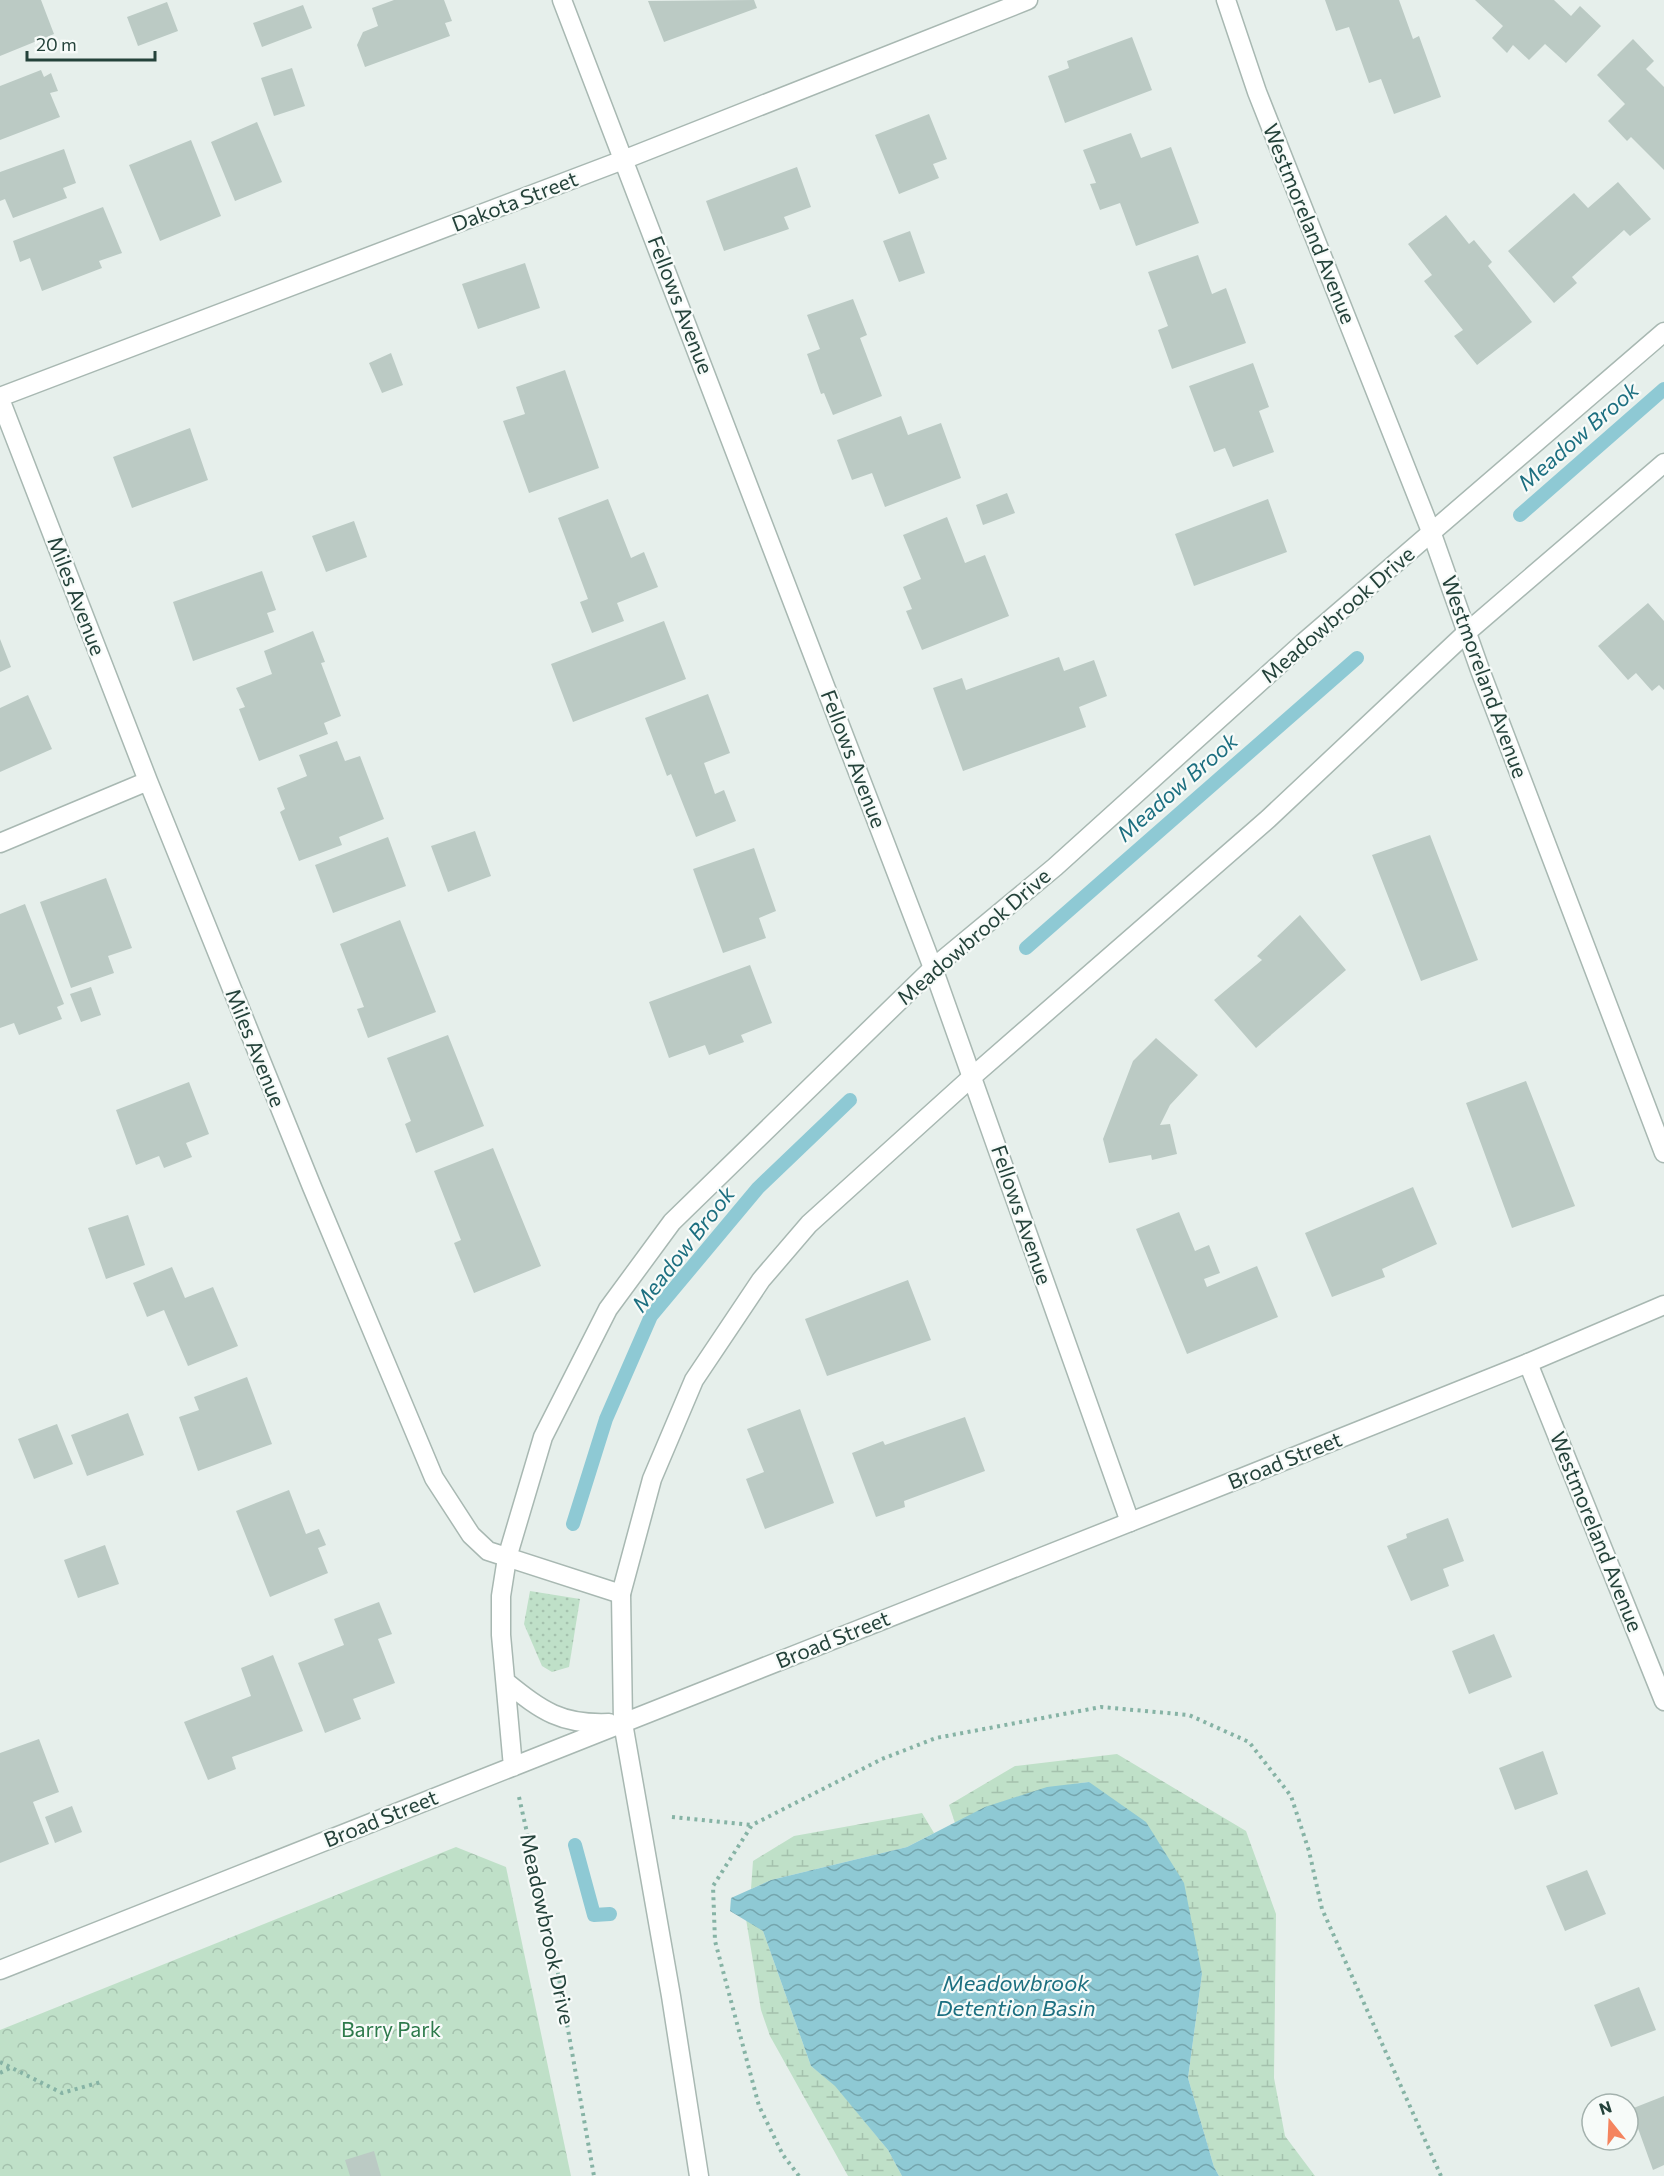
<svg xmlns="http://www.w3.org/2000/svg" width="1664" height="2176" viewBox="0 0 1664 2176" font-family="Commissioner,sans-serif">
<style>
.grass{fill:url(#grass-dots)}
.wetland{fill:url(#wetland-marsh)}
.park{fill:url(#park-crowns)}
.water{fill:url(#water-waves)}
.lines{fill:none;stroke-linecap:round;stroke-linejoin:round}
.stream{stroke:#8ec9d4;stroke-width:14}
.building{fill:#bbcac4}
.minor-casing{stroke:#a8b8b2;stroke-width:21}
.tertiary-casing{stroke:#a8b8b2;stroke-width:21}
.path{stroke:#86b3a5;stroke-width:4;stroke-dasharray:3 4.5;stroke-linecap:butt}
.minor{stroke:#fff;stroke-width:18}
.tertiary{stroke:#fff;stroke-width:18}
.labels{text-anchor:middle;stroke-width:4.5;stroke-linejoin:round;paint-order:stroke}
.street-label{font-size:21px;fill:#24423a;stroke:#f7fbf9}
.park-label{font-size:21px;fill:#2d7a4b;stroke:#f7fbf9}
.water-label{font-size:22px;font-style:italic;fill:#1c6f80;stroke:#f7fbf9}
</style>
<defs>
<pattern id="grass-dots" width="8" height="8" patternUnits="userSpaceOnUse" patternTransform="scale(1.5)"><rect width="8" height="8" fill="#bfe0c8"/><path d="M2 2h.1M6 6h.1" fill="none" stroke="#a4c1ad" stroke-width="1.8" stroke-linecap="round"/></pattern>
<pattern id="wetland-marsh" width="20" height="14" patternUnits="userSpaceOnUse" patternTransform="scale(1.5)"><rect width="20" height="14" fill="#bfe0c8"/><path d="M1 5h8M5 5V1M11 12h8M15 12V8" fill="none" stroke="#a4c1ad"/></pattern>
<pattern id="park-crowns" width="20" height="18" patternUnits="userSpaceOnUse" patternTransform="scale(1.5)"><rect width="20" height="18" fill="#bfe0c8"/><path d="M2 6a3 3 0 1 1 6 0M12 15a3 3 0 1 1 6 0" fill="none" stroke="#a4c1ad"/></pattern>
<pattern id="water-waves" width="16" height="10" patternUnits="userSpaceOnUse" patternTransform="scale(1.5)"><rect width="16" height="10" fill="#8ec9d4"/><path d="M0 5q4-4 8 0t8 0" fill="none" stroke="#74a5ad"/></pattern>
</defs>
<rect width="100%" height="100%" fill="#e6efeb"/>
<path class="grass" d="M530,1591l50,8 -11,68 -17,5 -10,-6 -18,-42z"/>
<path class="wetland" d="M1117,1754l129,77 30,83 -2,164 11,58 30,40h-96l-5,-9 -26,-89 14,-104 -113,-192c-49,6 -90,18 -134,41l-6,-18 66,-39z
M922,1813l12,20 -27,14 -136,33 -20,9 2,-28 41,-25z
M746,1919l17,12 48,135 24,19 53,65 14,26h-54l-78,-140 -9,-26z"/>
<path class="park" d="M456,1847l50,20 65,309h-571v-146z"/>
<path class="water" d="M1089,1782l57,40 38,61 18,91 -14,104 26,89 5,9h-317l-14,-26 -53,-64 -24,-20 -48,-135 -33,-20 1,-13 40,-18 136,-33 78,-40 62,-20z"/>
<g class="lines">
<path class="stream" d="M1520,515l144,-126
M1026,948l331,-290
M573,1524l33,-105 45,-103 107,-128 92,-88
M575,1845l19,70 16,-1"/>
</g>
<path class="building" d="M0,0h41l13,34 -54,22z
M394,0h50l8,21 -7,2 5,13 -85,31 -8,-22 6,-13 15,-6 -6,-18z
M754,0l3,8 -93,34 -16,-41z
M1325,0h74l14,39 6,-3 22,61 -47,17 -13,-35 -12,4 -20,-56 -13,4z
M1475,0h79l17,16 9,-10 21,20 -35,37 -21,-19 -16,16 -16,-15 -6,8 -15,-15 11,-12z
M167,2l11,29 -40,15 -11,-29z
M303,5l9,23 -50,19 -9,-24z
M1132,37l20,53 -87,33 -17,-47 21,-8 -2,-7z
M1633,39l21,22 -8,8 18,18v83l-33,-33 -4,4 -19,-20 17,-17 -28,-29z
M292,68l13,38 -31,10 -13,-38z
M41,70l3,7 7,-4 7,18 -8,2 10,24 -60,23v-54z
M929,114l18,45 -14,5 6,14 -40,16 -24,-59z
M257,122l25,60 -47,19 -24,-59z
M1131,133l10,25 30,-11 28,76 -63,23 -16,-43 -20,7 -10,-26 6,-1 -13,-33z
M191,140l30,76 -61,25 -31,-76z
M64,149l12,34 -13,5 4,10 -54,20 -8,-19 -5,2v-29z
M797,167l14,40 -27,10 5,12 -65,22 -18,-50z
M1618,182l33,37 -21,17 -6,-6 -52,47 5,6 -23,20 -46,-52 66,-58 14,15z
M103,207l19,46 -23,8 3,7 -60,23 -12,-33 -10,4 -7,-21z
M1446,215l23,29 5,-4 18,22 -4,4 44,56 -55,43 -23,-29 9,-6 -39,-49 8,-6 -24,-31z
M910,231l15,42 -26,9 -16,-41z
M1198,255l14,39 14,-6 20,55 -74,26 -14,-39 10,-4 -20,-54z
M525,263l15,45 -62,21 -16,-45z
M853,299l14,36 -7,3 22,58 -49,19 -9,-22 -3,1 -14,-40 13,-5 -13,-34z
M391,353l12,32 -21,8 -13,-30z
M1253,363l16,44 -10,4 15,41 -41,15 -8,-19 -11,4 -25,-66z
M565,370l34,98 -70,25 -26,-72 22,-7 -9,-27z
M901,416l7,19 33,-12 20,55 -76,29 -13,-34 -20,7 -15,-40z
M190,428l18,52 -76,28 -19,-51z
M1007,493l8,20 -32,12 -7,-20z
M608,499l23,59 13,-6 14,35 -41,16 7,18 -32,12 -12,-31 8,-3 -30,-81z
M1268,499l19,53 -93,34 -19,-52z
M947,517l18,46 20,-8 24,61 -87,34 -16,-39 6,-2 -9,-22 18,-8 -18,-44z
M354,521l13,36 -41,15 -14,-36z
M262,571l14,39 -9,3 7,19 -81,29 -20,-59z
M1648,603l16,18v69l-5,-5 -7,6 -16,-18 -8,7 -30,-34z
M664,621l22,58 -113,43 -22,-58z
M313,631l12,31 -4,1 20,53 -17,7 4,11 -69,27 -20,-52 6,-2 -9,-19 36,-14 -8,-23z
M0,639l11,28 -11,5z
M1059,657l5,14 30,-11 13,36 -28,11 7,20 -123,44 -30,-83 29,-10 4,12z
M708,694l22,59 -26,10 11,31 9,-4 12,31 -40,16 -25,-63 -4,2 -22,-58z
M28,695l24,54 -52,23v-64z
M337,741l8,20 15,-5 24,63 -45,18 3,8 -43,16 -19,-49 5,-3 -8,-21 30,-12 -8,-21z
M475,831l16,45 -43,16 -17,-46z
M1430,835l48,125 -57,21 -49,-126z
M388,837l18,49 -73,27 -18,-48z
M754,848l22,63 -17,7 7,20 -43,15 -30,-84z
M106,878l26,70 -24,8 6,17 -43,15 -31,-86z
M25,904l39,100 -7,3 5,12 -43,16 -5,-12 -14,5v-114z
M1300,915l46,55 -90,78 -42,-48 48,-40 -5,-4z
M400,920l36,92 -68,26 -11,-29 7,-2 -24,-63z
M750,965l22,58 -31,12 3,7 -35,13 -4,-10 -36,13 -20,-56z
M91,987l10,28 -20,7 -11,-28z
M448,1035l36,91 -68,27 -11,-29 6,-3 -24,-63z
M1156,1038l42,37 -28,30 -10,20 10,-1 7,30 -25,6 -1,-5 -42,8 -6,-24 30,-78z
M1526,1081l49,125 -63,22 -46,-125z
M189,1082l20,52 -23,9 6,14 -28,11 -5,-12 -23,9 -20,-55z
M493,1148l48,118 -67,27 -20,-50 7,-3 -27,-69z
M1413,1187l24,57 -55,25 3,8 -53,20 -27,-64z
M1179,1212l16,39 14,-6 11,28 -16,6 3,8 50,-21 21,51 -91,37 -51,-125z
M128,1215l17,50 -39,14 -18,-51z
M172,1267l13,31 28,-11 25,59 -50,20 -24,-56 -17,7 -14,-34z
M908,1280l23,60 -104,36 -22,-57z
M247,1377l25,67 -74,27 -19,-54 20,-7 -5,-13z
M800,1409l34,94 -69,26 -19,-50 18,-7 -17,-43z
M128,1413l16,42 -57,21 -16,-41z
M965,1417l20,54 -81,30 1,6 -29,10 -24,-64 31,-12 2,4z
M57,1424l16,40 -39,15 -16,-40z
M289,1490l17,44 13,-5 7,16 -8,3 10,25 -58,24 -34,-86z
M1448,1518l16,43 -21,8 6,17 -38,15 -24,-55 20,-8 -1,-4z
M105,1545l14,39 -41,14 -14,-38z
M379,1602l13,32 -14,5 17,44 -42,16 8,20 -36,14 -27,-70 46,-18 -10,-26z
M1494,1634l18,43 -43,17 -17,-43z
M273,1655l30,76 -71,26 4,12 -28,11 -24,-58 67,-26 -10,-28z
M39,1739l20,53 -26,10 16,42 -49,19v-110z
M1543,1751l15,43 -43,16 -16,-42z
M72,1806l10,26 -27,11 -10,-26z
M1587,1870l19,44 -41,17 -19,-45z
M1639,1987l17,43 -45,17 -17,-42z
M1664,2096v69l-11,5 -22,-61z
M374,2151l7,25h-31l-5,-16z"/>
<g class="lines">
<g class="minor-casing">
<path id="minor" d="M562,0l371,968 197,554
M1226,0l31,92 175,442 48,136 184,483
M0,397l623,-237 405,-160
M0,399l148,382 164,406 122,291 37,57 17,16 133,43
M0,843l148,-62
M1528,1363l136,338
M623,1723l48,273 28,180"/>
</g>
<g class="tertiary-casing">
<path id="tertiary" d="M506,1682c36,29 55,43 103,41
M623,1723l-2,-129 31,-115 42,-99 67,-100 48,-56 164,-148 295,-257 198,-186 198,-170
M513,1767l-12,-132v-39l6,-38 36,-121 65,-128 64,-87 261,-254 122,-101 248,-224 361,-311
M0,1970l1231,-488 297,-119 136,-58"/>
</g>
<path class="path" d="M519,1797l37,165 38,214
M672,1817l80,8
M0,2062l62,31 39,-11
M0,2073l10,-5
M799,2176l-16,-21 -24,-49 -44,-165 -2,-55 39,-61 130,-66 54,-21 165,-31 88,8 60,27 42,54 18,55 13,58 119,267"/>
<use href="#minor" class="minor"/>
<use href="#tertiary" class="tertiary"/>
</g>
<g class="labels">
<g class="street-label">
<text transform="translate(515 202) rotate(-21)" y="7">Dakota Street</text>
<text transform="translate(1309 224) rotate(68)" y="7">Westmoreland Avenue</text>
<text transform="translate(680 305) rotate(69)" y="7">Fellows Avenue</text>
<text transform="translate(76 596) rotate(69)" y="7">Miles Avenue</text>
<text transform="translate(1338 615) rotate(-41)" y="7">Meadowbrook Drive</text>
<text transform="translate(1484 677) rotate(70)" y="7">Westmoreland Avenue</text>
<text transform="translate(853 759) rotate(69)" y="7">Fellows Avenue</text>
<text transform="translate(974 937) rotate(-41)" y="7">Meadowbrook Drive</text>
<text transform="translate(255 1048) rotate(68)" y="7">Miles Avenue</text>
<text transform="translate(1021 1215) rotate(71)" y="7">Fellows Avenue</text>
<text transform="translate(1285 1461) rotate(-22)" y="7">Broad Street</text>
<text transform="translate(1596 1532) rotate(68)" y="7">Westmoreland Avenue</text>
<text transform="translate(833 1640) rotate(-22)" y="7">Broad Street</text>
<text transform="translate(381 1819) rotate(-22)" y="7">Broad Street</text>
<text transform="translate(547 1929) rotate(78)" y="7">Meadowbrook Drive</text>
</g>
<g class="park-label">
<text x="391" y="2037">Barry Park</text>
</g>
<g class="water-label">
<text transform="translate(1578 436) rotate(-41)" y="8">Meadow Brook</text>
<text transform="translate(1177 787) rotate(-41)" y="8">Meadow Brook</text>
<text transform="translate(683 1249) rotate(-52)" y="8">Meadow Brook</text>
<text x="1016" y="1991">Meadowbrook<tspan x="1016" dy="25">Detention Basin</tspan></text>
</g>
</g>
<g transform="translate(1610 2122) rotate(342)"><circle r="28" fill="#f7fbf9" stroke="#a3b1ad" stroke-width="1.5"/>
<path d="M0-4.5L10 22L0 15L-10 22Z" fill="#f4845f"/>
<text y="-9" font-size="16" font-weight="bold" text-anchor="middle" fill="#24423a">N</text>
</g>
<path d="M27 51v9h128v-9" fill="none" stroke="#24423a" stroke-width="3"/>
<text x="36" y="51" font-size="18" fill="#24423a" stroke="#f7fbf9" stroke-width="4.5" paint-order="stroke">20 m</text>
</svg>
